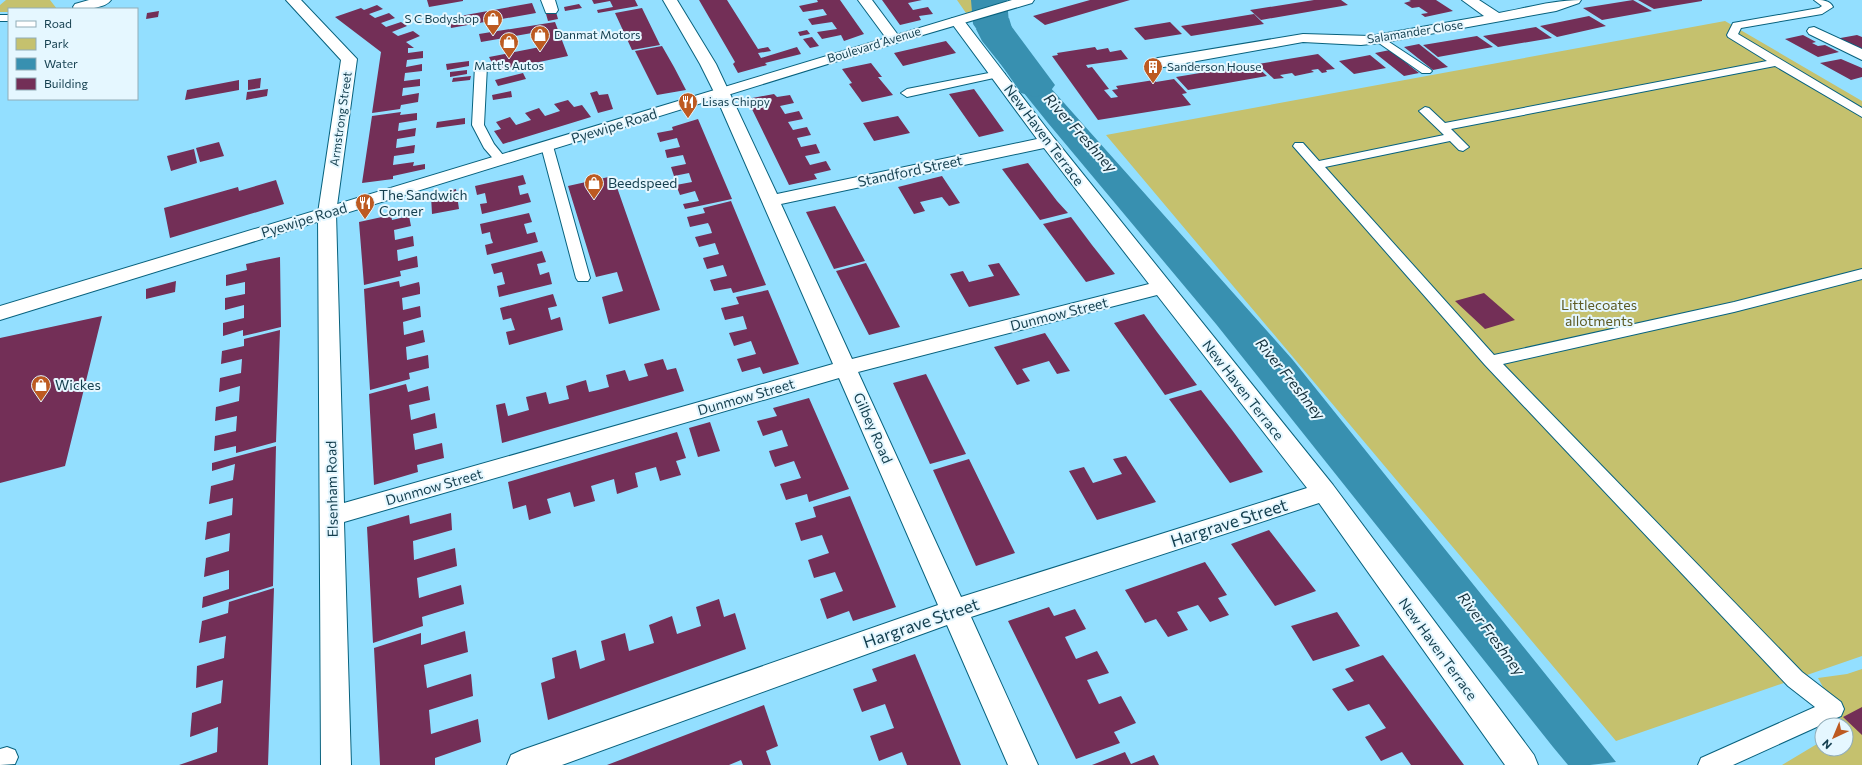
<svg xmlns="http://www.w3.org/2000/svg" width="1862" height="765" viewBox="0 0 1862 765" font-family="Commissioner,sans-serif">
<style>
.green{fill:#c5c16e}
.water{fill:#3890b0}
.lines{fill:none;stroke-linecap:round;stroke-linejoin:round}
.river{fill:#3890b0;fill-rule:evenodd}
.building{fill:#732f57}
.lane-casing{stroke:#08627e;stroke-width:2}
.street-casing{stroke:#08627e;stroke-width:2}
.secondary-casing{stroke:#08627e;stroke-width:2}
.lane{fill:#fff;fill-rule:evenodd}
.street{fill:#fff;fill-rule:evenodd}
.secondary{fill:#fff;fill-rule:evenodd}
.labels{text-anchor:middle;stroke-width:4;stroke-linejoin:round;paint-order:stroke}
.far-poi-label{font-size:12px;fill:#133e4e;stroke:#e5f7ff;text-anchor:start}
.far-street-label{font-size:12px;fill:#133e4e;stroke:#e5f7ff}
.street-label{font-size:14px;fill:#133e4e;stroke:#e5f7ff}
.poi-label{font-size:14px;fill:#133e4e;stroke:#e5f7ff;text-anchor:start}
.park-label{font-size:14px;fill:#5c5a23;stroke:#e5f7ff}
.water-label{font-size:15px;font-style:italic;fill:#152f3a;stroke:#e5f7ff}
.near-street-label{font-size:17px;fill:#133e4e;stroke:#e5f7ff}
</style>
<rect width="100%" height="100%" fill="#93dfff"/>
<path class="green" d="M6,0h44l7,9h-48v3h-9v-7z
M957,0h16l6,9 -13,4z
M1725,21l137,80v555l-246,85 -510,-606z
M1862,669v96h-80l40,-24v8h24v-24h-2l-26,-47 29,-4z"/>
<path class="water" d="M1009,18l3,10 37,58 243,273 324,403 -26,3h-22l-15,-18 -337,-423 -168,-201 -66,-82 -6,-12z"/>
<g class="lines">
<path class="river" d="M971,0h36l2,23 46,62 -6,8 -14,4 -14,-4 -48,-69z"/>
</g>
<path class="building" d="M427,0h36v1l-34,6z
M592,0h43l3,6 -40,7 -1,-3 16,-3 -3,-6 -16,3z
M699,0h28l31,49 10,-2 3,4 -13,2 3,5 36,-11 4,7 -36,9 2,2 -29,8 -5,-9 2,-2z
M817,0h23l24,34 -20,7 -3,-6 -19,4 -5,-7 20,-3 -5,-7 -20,3 -4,-6 19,-4 -4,-6 -20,3 -4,-6 19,-4z
M882,0h40l-14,3 5,7 15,-3 5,7 -14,2 2,4 -21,5z
M1090,0h40l-85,25 -12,-9z
M1314,0h27l7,5 -87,15 -11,-10z
M1409,0h27l17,11 -28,6 -4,-3 7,-1 -9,-6 -7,1 -8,-5 7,-2z
M1633,0l19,11 -50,9 -19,-12z
M1638,0h64v1l-48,8z
M532,3l4,10 -85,15 -2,-10z
M579,4l3,4 -17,3 -1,-4z
M377,5l6,4 -14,5 6,4 14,-5 6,5 -14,5 5,4 15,-5 6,4 -15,6 6,4 15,-5 7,5 -14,6 8,6h-6v5l15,-2v7l-16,2 -1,7 16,-3v7l-17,2 -1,8 16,-2v7l-17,2 -1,8 17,-3 -1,9 -17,3 -1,4 -28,4 9,-61 -46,-35 26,-9 3,2z
M642,8l18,37 -28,5 -17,-37z
M159,11l-1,6 -12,2 1,-6z
M556,12l2,7 -10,2 -2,-7z
M1254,14l10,10 -73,12 -10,-10z
M1589,16l17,10 -49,11 -17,-11z
M555,22l13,34 -72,15 -7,-14 51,-10 -8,-14 -51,9 -2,-8z
M1170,22l12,12 -37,6 -11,-12z
M1536,27l16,11 -54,9 -15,-11z
M807,30l3,4 -10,2 -2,-4z
M1803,35l13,7 -4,1 6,3 7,-1 14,7 -21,5 -33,-18z
M1857,35l5,2v13l-27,-11z
M1477,36l16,11 -55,10 -15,-12z
M812,37l7,9 -9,2 -7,-9z
M946,41l10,12 -53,13 -9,-13z
M1419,44l24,19 5,4 -15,3 -29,-23z
M662,46l12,21 12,23 -29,5 -22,-44z
M1095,47l2,3 11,-2 2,4 11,-2 7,9 -42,6 2,3 4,-1 17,22 -5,1 7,8 7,-1 -6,-7 6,-1 -2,-3 38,-6 2,2 18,-3 13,14 -5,1 9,11 -93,15 -46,-64 6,-1 -1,-2z
M1390,50l29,23 -15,3 -29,-23z
M1318,54l17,15 -9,1 1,2 -5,1 -4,-4 -7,1 3,2 -19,4 -3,-3 -12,2 4,3 -10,1 -16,-15z
M1370,55l16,13 -32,6 -15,-13z
M1841,59l21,9v9l-11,3 -31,-17z
M469,61v5l-22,4 -1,-6z
M871,63l11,14h-4l15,18 -31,7 -13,-18 3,-1 -10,-14z
M1254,64l13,12 -79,14 -12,-13z
M467,70v4l-17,3v-5z
M523,73l3,6 -28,7 -3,-6z
M471,76l-1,4 -18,2 1,-4z
M261,78l-1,10 -12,2v-10z
M239,80v10l-54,10 2,-10z
M268,89l-1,7 -21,4 1,-8z
M974,89l30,42 -25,6 -30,-43z
M511,91l1,6 -19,3 -1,-5z
M597,91l2,4 9,-1 5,15 -15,4 -8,-20z
M774,94l3,3 13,-2 4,8 -14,3 5,8 14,-3 4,8 -15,3 5,8 14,-3 4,8 -14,3 4,9 15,-3 4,9 -15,3 5,9 16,-4 5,9 -17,4 3,5 -28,6 -42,-86z
M568,100l6,7 8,-2 9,12 -88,27 -9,-13 7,-2 -5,-7 14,-5 6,8 15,-5 -6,-7 14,-5 6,8 15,-5 -6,-7z
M401,112l-1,3 17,-2v7l-18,3 -1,8 18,-3 -1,8 -18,3 -1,9 19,-3 -1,8 -20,3 -1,9 21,-3 -1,4 12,-2v5l-32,7v3l-31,4 10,-67z
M898,116l12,17 -36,8 -11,-18z
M465,118v6l-29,4 1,-6z
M698,119l34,80 -47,10 -2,-5 16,-3 -4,-10 -15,4 -4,-10 16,-3 -3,-9 -15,3 -3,-9 15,-3 -3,-9 -16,3 -2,-8 15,-3 -3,-9 -17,4 -3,-9 16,-3 -1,-3z
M219,142l5,14 -24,6 -4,-14z
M194,149l3,14 -26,8 -4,-15z
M1028,163l29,38 11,12 -28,7 -38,-51z
M523,175l3,9 -8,2 2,9 8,-2 3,9 -49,12 -2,-10 7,-1 -2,-10 -8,2 -2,-9z
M613,176l47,134 -51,14 -7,-27 21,-6 -6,-19 -21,5 -28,-91z
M942,176l18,27 -11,3 -7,-9 -22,5 5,9 -11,3 -16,-27z
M276,180l8,24 -114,34 -6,-30 74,-21 1,4z
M456,189l3,20 -27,5 -1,-18z
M731,201l35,84 -33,8 -2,-5 -17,3 -4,-11 17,-4 -4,-11 -16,4 -4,-11 16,-4 -4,-11 -16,4 -4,-10 17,-4 -2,-6 -2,-4 -18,4 -3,-10 18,-4 -2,-5z
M835,206l30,55 -31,8 -28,-57z
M529,213l3,9 -8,2 3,10 8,-2 3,10 -51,13 -2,-10 8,-2 -2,-5 -1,-6 -8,2 -2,-10z
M391,215l1,5 17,-4 2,10 -17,4 1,10 18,-4 1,10 -17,4 1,11 19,-5 1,11 -18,4 1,5 -37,9 -5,-63z
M1071,217l21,28 23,29 -29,8 -43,-58z
M542,251l4,11 -9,2 3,11 9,-3 3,12 -53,13 -2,-11 8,-2 -3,-12 -8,2 -3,-10z
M280,257l1,70 -38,9v-6l-20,6v-13l21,-5v-13l-19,5v-12l20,-4v-12l-19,4v-11l21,-5 -1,-6z
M866,263l34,64 -31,8 -33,-64z
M999,263l21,32 -51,12 -19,-33 13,-3 6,11 25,-6 -6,-11z
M176,281l-1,11 -29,7v-10z
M399,281l1,6 19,-5 1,6v6l-18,4 1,12 17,-4 1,11 -18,5 1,13 19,-5 2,12 -19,5 1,13 21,-5 1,13 -20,5 1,6 -40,11 -6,-101z
M768,290l31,74 -36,10 -3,-7 -18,5 -5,-13 19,-5 -5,-13 -17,5 -5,-13 18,-4 -4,-13 -18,4 -4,-12 18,-4 -3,-7z
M1484,293l31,27 -30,9 -30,-28z
M553,294l4,12 -9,2 3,12 9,-3 3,13 -54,15 -3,-13 9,-2 -4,-12 -8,2 -3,-12z
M1144,314l13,18 40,53 -32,10 -51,-72z
M102,316l-37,150 -65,17v-145z
M280,330l-4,112 -40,11v-7l-22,5 1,-15 21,-5 1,-15 -22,5 1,-14 23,-6 1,-15 -21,6 1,-14 21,-5 1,-14 -21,5 1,-13 22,-5v-7z
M1045,333l25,38 -13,3 -8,-13 -27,8 8,12 -13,4 -23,-38z
M663,359l4,11 9,-2 8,23 -182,52 -6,-38 9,-2 3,13 21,-6 -3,-13 20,-5 3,12 20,-5 -3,-13 20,-6 3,12 9,-2 11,-3 -3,-12 19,-5 4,11 19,-5 -4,-12z
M926,374l40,80 -36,10 -37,-81z
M406,384l2,8 20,-6 2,14 -21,5 2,15 24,-7 1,8 1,7 -24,6 2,16 27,-7 2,15 -27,7 1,7 -44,13 -5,-91z
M1201,390l31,40 31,42 -33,11 -61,-84z
M809,398l40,91 -40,13 -2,-8 -21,6 -6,-16 21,-6 -7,-17 -19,6 -3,-7 -3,-9 19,-5 -6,-16 -19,6 -6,-15 20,-5 -4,-8z
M710,422l10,29 -22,6 -9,-29z
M677,432l9,26 -10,3 5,14 -21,6 -4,-14 -21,6 3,14 -21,7 -3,-15 -23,7 4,15 -21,6 -4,-15 -23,7 4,14 -22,7 -3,-15 -13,4 -5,-27z
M276,446l-3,140 -71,22 1,-11 26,-8v-19l-25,7 2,-19 23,-7 1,-18 -25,7 1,-8 1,-10 25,-7 1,-17 -24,6 2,-18 22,-6 2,-16 -23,7v-8z
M1126,456l30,46 -59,18 -28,-49 15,-4 9,16 29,-9 -9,-15z
M969,459l46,94 -39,13 -43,-96z
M850,496l46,111 -43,14 -4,-10 -22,8 -7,-20 23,-8 -8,-19 -21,6 -6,-18 21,-7 -4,-10 -3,-8 -21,6 -6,-18 21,-6 -3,-10z
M451,513l1,17 -39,11 1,19 41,-12 2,18 -40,12 2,20 42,-13 3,19 -42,13 1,9 -50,17 -6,-116 42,-12 1,9z
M1269,530l47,61 -41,15 -44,-62z
M1205,562l22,33 -9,3 11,17 -19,7 -12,-17 -21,7 11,18 -20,7 -12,-18 -11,4 -20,-33z
M274,588l-6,177h-89l38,-13 1,-25 -28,10 2,-24 29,-10 2,-23 -27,8 1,-22 27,-8 1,-13 1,-9 -27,7 3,-22 26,-8 1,-11z
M719,599l5,18 11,-4 11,36 -198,71 -7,-37 14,-5 -3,-20 24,-8 4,19 11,-4 14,-5 -4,-19 24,-8 4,18 25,-8 -5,-18 23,-9 5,18 24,-8 -5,-19z
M1049,607l5,9 21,-7 11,20 -21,8 11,22 21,-8 12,22 -22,7 12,24 22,-8 15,27 -22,9 6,11 -44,16 -68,-138z
M1337,612l23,34 -47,15 -22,-35z
M465,631l3,21 -44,13 3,23 44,-14 2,22 -44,14 2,24 47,-15 3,23 -46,16v7h-55l-6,-117 47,-15v12z
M915,654l29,70 17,41h-54l-5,-13 -23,9 -9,-25 24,-8 -9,-24 -23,8 -9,-23 24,-8 -5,-12z
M1383,655l17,23 64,87h-53l-9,-13 -21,9 -16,-24 21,-9 -17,-24 -21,7 -16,-22 22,-8 -9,-12z
M764,705l14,41 -12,5 5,14h-28l-2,-5 -12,5h-122z
M1862,707v28l-19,-18z
M1125,752l6,12 23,-9 5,10h-67z"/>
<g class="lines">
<g class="lane-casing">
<path id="lane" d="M1814,0c8,0 16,0 19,7l-11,7 -81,14 -3,6 124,74v9l-87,-51 -324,63 18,18 -6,4 -4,-1 -9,-9 -125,26 169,188 240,-53 128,-33v10l-128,33 -231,52 299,308 39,30 3,7 -3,7 -108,49h-35l3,-7 114,-51 -27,-21 -303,-321 -192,-219 2,-3h8l16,18 125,-26 -25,-24 6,-4 4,1 16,15 322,-62 -39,-24 -1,-2 6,-12 86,-15 3,-2z
M0,15h9v6h-9z
M1380,36l50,33 2,2 -2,2h-8l-46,-32 -1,-2z
M481,63l6,3 -3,59 10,19 13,16 -6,4 -4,-1 -13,-15 -12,-23 3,-59z
M999,71l6,3 -2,2 -96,21 -6,-4 6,-4z
M547,142l6,4 37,132 -2,3h-10l-2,-3 -35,-132z
M7,747l8,3 3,7 -3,7 -15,1v-16z"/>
</g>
<g class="street-casing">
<path id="street" d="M89,0h22c-6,9 -27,9 -37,9l-1,-2 2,-3z
M286,0h15l56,59 -21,154 8,290 489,-139 -119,-272 -14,-28 -37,-64h14l39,64 61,130 260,-55 -87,-118 2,-3h10l92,120 279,347 201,270 4,10h-33l-186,-262 -348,114 67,148h-30l-61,-140 -385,140h-55l4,-10 11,-5 416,-145 -99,-227 -495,144 7,243h-30l-3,-552 23,-153zM1044,148l105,136 -297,75 -71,-155zM1157,295l150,193 -346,109 -103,-225z
M541,0h14l3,10 -2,3h-10z
M858,0h14l29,39 -2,3h-10z
M1462,0h17l20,13c27,-5 55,-13 82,-13l-2,3 -23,8 -176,32 -19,2 -58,-3 -145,26 -5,-2 -3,-3 3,-3 5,-2 145,-24 67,2 114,-20z
M1814,27l48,22v11l-53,-26 -2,-3 2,-3z"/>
</g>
<g class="secondary-casing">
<path id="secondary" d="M1012,0h22l-2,3 -133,39 -899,278v-14z"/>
</g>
<use href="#lane" class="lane"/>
<use href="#street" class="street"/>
<use href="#secondary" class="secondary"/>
</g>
<defs>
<g id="shop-pin" transform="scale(1)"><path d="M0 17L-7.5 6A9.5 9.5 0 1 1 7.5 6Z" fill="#bd5a21" stroke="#e5f7ff"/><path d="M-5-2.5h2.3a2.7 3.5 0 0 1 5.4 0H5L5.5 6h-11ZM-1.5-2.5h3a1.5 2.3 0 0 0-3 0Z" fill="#fff"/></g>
<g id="building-pin" transform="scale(1)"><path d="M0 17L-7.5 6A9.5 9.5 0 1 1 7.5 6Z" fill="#bd5a21" stroke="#e5f7ff"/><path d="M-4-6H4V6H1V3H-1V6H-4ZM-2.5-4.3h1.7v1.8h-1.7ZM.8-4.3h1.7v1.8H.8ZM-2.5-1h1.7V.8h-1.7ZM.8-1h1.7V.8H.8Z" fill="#fff"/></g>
<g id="restaurant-pin" transform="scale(1)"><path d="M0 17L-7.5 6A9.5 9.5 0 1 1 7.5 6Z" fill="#bd5a21" stroke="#e5f7ff"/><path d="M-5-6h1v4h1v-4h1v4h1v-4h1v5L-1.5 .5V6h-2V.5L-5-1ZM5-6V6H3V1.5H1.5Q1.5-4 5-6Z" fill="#fff"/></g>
</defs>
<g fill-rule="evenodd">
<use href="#shop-pin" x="493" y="19"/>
<use href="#shop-pin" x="540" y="35"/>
<use href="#shop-pin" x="509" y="42"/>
<use href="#building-pin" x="1153" y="67"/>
<use href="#restaurant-pin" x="688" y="102"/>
<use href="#shop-pin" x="594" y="183"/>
<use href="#restaurant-pin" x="365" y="203"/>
<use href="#shop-pin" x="41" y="385"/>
</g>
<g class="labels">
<g class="far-poi-label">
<text x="479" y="23" text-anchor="end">S C Bodyshop</text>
<text x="554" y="39">Danmat Motors</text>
<text x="509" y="70" text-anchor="middle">Matt's Autos</text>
<text x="1167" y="71">Sanderson House</text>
<text x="702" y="106">Lisas Chippy</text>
</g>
<g class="far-street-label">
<text transform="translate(1415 32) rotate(-9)" y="4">Salamander Close</text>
<text transform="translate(874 45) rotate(-17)" y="4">Boulevard Avenue</text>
<text transform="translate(341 119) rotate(-82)" y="4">Armstrong Street</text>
</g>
<g class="street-label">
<text transform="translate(614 126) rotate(-17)" y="5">Pyewipe Road</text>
<text transform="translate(1044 135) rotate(53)" y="5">New Haven Terrace</text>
<text transform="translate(910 171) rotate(-12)" y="5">Standford Street</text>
<text transform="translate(304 220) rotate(-17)" y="5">Pyewipe Road</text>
<text transform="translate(1059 314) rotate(-14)" y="5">Dunmow Street</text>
<text transform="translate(1243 390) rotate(52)" y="5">New Haven Terrace</text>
<text transform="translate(746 397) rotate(-16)" y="5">Dunmow Street</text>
<text transform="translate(873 428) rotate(66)" y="5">Gilbey Road</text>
<text transform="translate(434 487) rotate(-16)" y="5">Dunmow Street</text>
<text transform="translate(332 489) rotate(-91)" y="5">Elsenham Road</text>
<text transform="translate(1438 649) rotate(54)" y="5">New Haven Terrace</text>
</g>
<g class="poi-label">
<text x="608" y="188">Beedspeed</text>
<text x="379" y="200">The Sandwich<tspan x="379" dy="16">Corner</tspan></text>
<text x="55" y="390">Wickes</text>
</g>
<g class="park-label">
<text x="1599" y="310">Littlecoates<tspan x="1599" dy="16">allotments</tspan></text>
</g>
<g class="water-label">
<text transform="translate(1080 133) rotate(48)" y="5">River Freshney</text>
<text transform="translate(1290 379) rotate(51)" y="5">River Freshney</text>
<text transform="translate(1491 634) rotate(53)" y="5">River Freshney</text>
</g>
<g class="near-street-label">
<text transform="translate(1229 523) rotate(-18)" y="6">Hargrave Street</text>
<text transform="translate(921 623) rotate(-19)" y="6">Hargrave Street</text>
</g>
</g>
<rect x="8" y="8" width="130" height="92" fill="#e5f7ff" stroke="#91adb8"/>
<rect x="16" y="21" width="20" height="6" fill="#ffffff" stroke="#91adb8"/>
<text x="44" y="28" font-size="12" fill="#133e4e">Road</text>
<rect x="16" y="38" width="20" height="12" fill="#c5c16e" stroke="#91adb8"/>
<text x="44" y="48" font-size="12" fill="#133e4e">Park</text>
<rect x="16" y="58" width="20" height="12" fill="#3890b0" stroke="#91adb8"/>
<text x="44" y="68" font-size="12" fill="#133e4e">Water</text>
<rect x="16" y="78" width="20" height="12" fill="#732f57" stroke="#91adb8"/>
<text x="44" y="88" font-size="12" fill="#133e4e">Building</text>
<g transform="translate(1834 737) rotate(224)"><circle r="19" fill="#e5f7ff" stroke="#91adb8"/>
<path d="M0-3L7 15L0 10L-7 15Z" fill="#bd5a21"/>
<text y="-6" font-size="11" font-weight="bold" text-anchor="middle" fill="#133e4e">N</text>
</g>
</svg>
